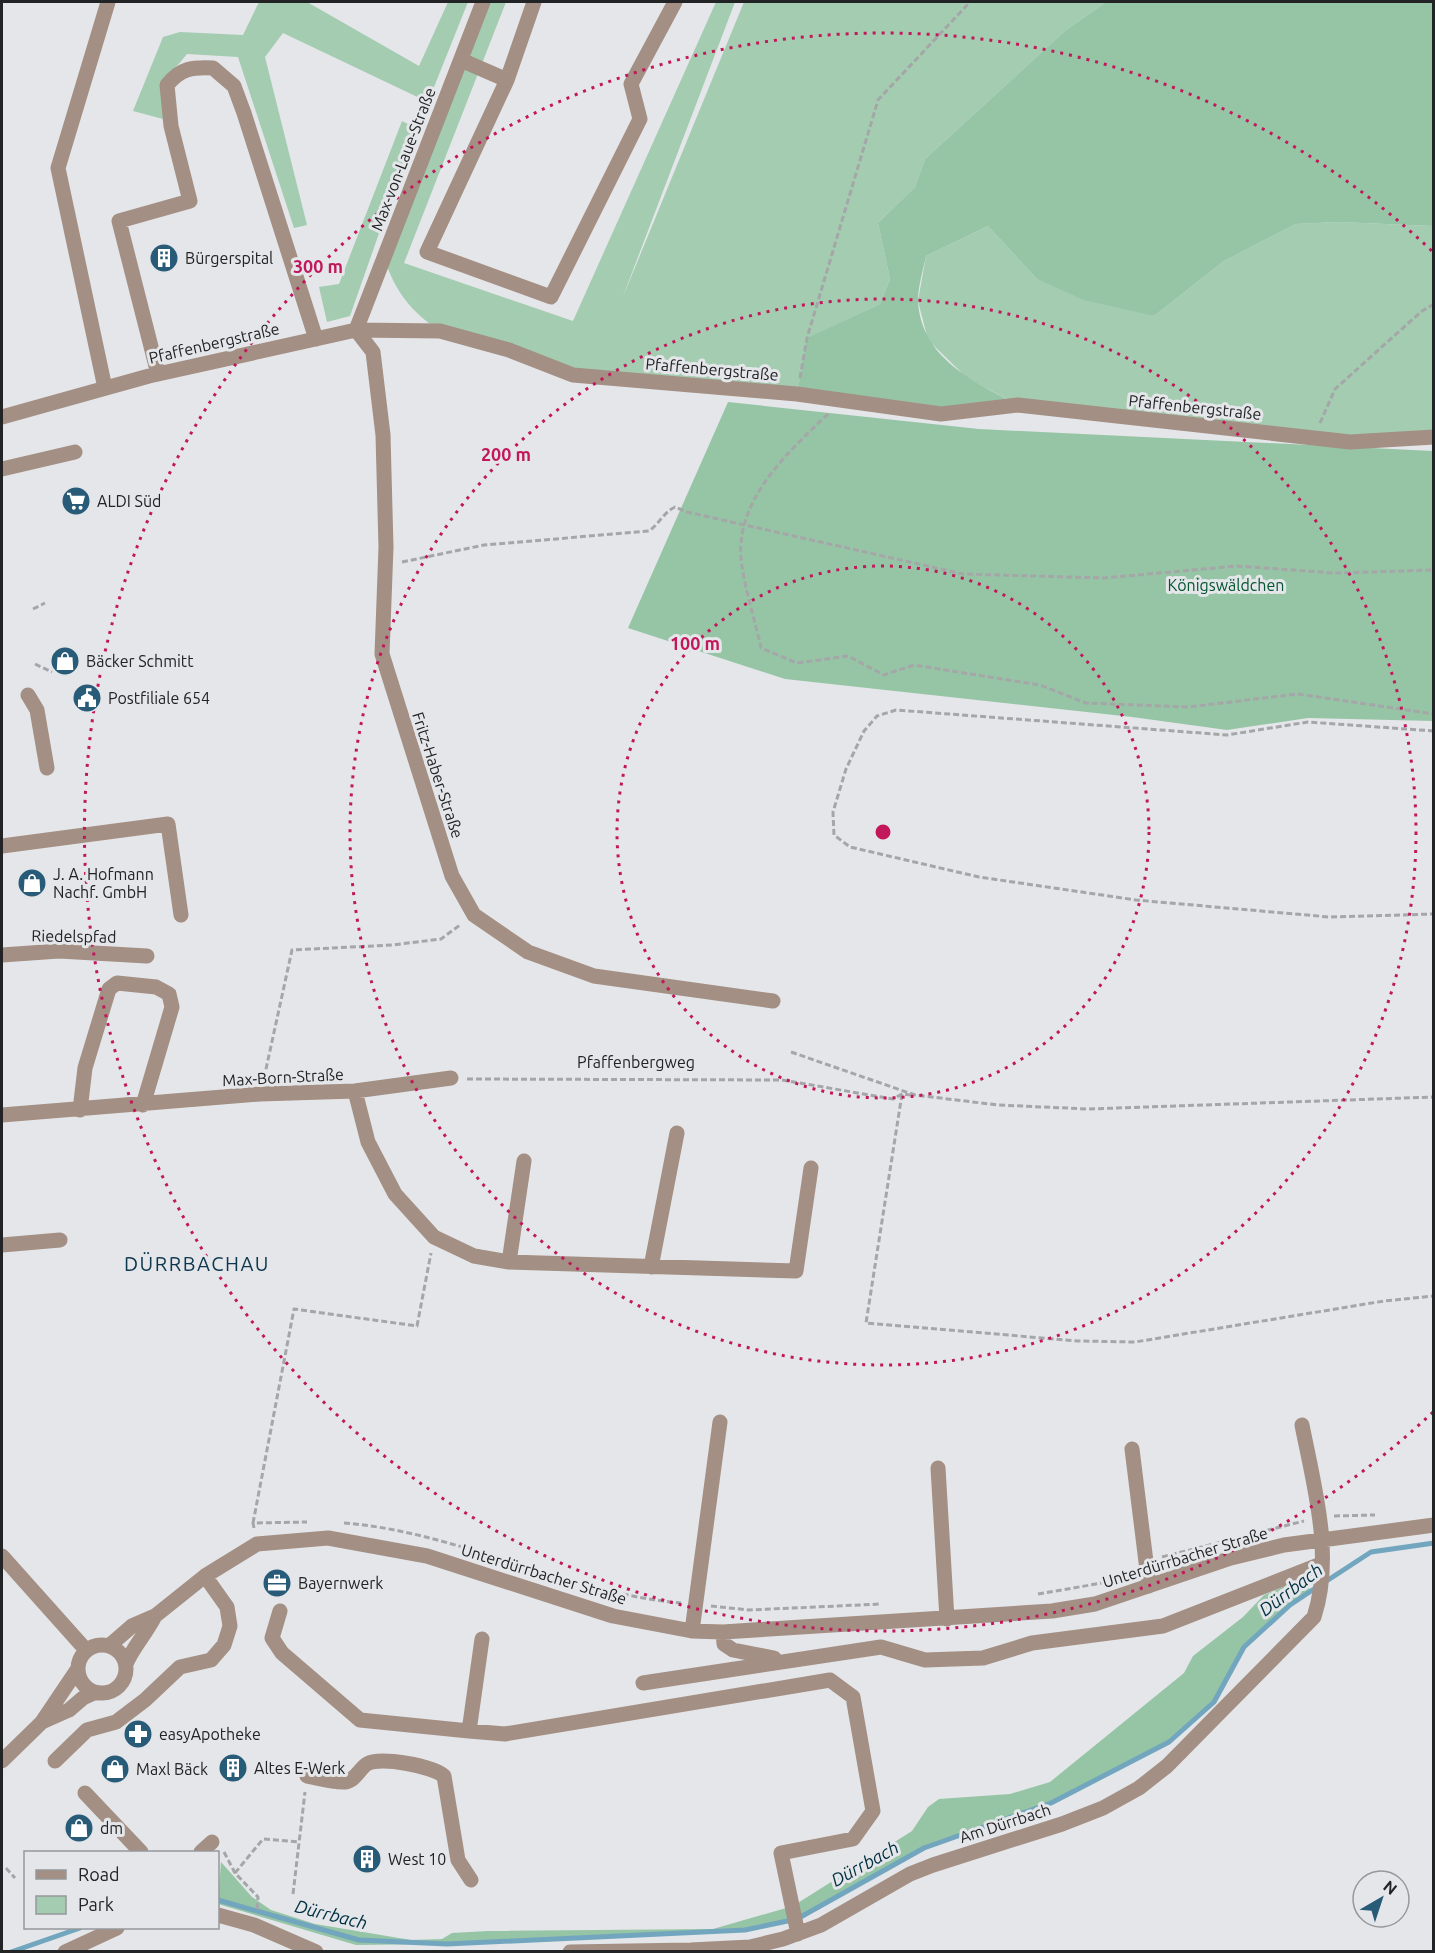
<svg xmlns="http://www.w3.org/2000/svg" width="1435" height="1953" viewBox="0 0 1435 1953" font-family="Ubuntu,sans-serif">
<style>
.green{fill:#a3ccb1}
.forest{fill:#96c5a6}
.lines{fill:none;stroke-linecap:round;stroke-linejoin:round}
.stream{stroke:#72a6be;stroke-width:5}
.path{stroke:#a4a6a8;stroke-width:3;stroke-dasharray:6 3;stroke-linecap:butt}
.minor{stroke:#a38f83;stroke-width:15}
.ring{fill:none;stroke:#c2185b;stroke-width:3;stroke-dasharray:3 6}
.labels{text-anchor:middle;stroke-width:6;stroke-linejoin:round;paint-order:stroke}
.street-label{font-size:16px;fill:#222324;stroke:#e4e6e9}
.poi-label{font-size:16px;fill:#222324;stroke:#e4e6e9;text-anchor:start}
.park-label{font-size:16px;fill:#02552f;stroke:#e4e6e9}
.water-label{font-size:18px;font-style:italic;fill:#003042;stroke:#e4e6e9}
.quarter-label{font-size:20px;letter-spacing:1.5px;fill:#0d374e;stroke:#e4e6e9}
.centre{fill:#c2185b;stroke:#e4e6e9;stroke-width:3}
.ring-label{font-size:18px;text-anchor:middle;font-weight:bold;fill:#c2185b;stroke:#e4e6e9;stroke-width:6;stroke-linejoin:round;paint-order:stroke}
</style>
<rect width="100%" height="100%" fill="#e4e6e9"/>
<path class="green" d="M259,2h48l112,64 29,-64h20l-40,100 -145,-69 -18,24 42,168 -13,3 -56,-171 -51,-3 -25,30 1,35 -30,-8 30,-74 17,-5 63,3z
M483,2h23l-102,261 169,58 143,-319h19l-113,297 122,-297h362l-40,28 -141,129 -10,28 -37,36 12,56 -10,25 -72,34 -11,56 -224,-19 -133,-44c-29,-19 -45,-40 -56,-73z
M402,121l14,7 -66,188 -23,6 -8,-35 20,-3z
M1338,222l95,4v211l-83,5 -332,-37 -51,-27 -39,-38 -10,-39 8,-45 62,-30 49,53 117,37 70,-55 72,-37z"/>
<path class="forest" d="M1106,2h327v224l-95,-4 -42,2 -72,37 -70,55 -70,-16 -47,-21 -49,-53 -62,30c-3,14 -8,31 -8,45 3,57 56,81 100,104l-77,9 -144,-20 10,-56 73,-34 10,-25 -12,-56 37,-36 10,-28 141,-129z
M728,402l251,27 454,22v270l-125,-3 -81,12 -95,-13 -347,-38 -157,-51z
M1303,1578l8,13 -21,14 -46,42 -30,55 -45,40 -118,61 -127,45 -127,71 -52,11 -298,14 -91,1 -138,-41 3,-42 31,35 19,13 44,14 96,16 31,-1 10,-6 36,-2 225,-2 80,-23 119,-75 16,-24 11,-8 71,-5 40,-12 134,-109 9,-17 50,-39 21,-22z"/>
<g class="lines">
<path class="stream" d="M1325,1582l46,-30 63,-9
M218,1900l141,40 88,4 298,-14 52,-11 127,-71 127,-45 118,-61 45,-40 30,-55 46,-42 27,-18
M11,1952l69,-24"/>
<path class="path" d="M800,378l7,-40 71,-238 92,-98
M828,414c-39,37 -92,85 -87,144 3,30 14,61 20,90l36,15 51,-7 36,19 30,-10 126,20 46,18 102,4 110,-13 136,20
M1320,423l15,-34 87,-78 12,-7
M402,562l82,-17 165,-14c10,-7 15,-19 26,-24l12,5 276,62 141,4 133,-12 97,7 100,-3
M33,609l12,-6
M35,664l17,8
M1434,731l-126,-9 -81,13 -331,-25 -19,6 -13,15 -18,38 -13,43 1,23 16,12 129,30 157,23 193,17 105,-3
M791,1052l124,43 83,10 90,4 346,-12
M264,1078l28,-128 100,-5 49,-6 19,-14
M467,1079l315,1 111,19 9,-5 8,1
M902,1094l-36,229 212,18 57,1 249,-41 50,-5
M1334,1516l41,-1
M253,1523l41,-214 123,17 14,-73
M344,1523c116,9 221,70 337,80
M254,1528l-1,-5 54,-1
M1162,1557l142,-36
M1038,1594l64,-11
M711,1606l38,4 132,-6
M224,1852l11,21 23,24 -1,14
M6,1868l9,10
M235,1873l28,-34 36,3
M293,1894l12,-102"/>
<path class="minor" d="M534,2l-27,78 -80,172 124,45 89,-178 -9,-35 44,-82
M461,60l46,20
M356,330l17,22 10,83 3,112 -4,107 70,222 22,39 54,37 66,24 179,25
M356,330l127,-328
M158,374l-39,-153 71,-20 -19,-75 -4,-41c14,-17 25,-18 46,-17l21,18 10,27 72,226
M105,388l-47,-220 50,-166
M2,417l147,-41 207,-46 84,1 69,19 64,25 224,19 144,20 77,-9 332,37 84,-5
M2,469l73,-17
M28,695l9,15 10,58
M2,846l166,-22 13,91
M2,955l57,-4 88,5
M355,1091l13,51 27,52 39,43 40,19 35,6 287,9 15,-103
M80,1110l5,-42 24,-79 8,-6 39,4 13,7 3,13 -29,98
M2,1115l258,-21 95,-3 96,-13
M2,1245l58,-5
M509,1262l15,-101
M651,1267l26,-134
M1132,1449l17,137
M938,1468l9,151
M2,1556l84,94
M280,1611l-8,27 10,15 78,67 109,11 13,-92
M692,1631l28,-209
M723,1632l1,12 9,6 41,8
M78 1669a24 24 0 1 1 48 0a24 24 0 1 1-48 0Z
M109,1646l23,-20 23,-10 50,-40 52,-32 71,-6 99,18 186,60 79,15 31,1 329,-21 43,-7 136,-46 53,-13 150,-20
M126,1664c7,-17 20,-30 29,-48
M643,1683l238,-36 44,13 58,-2 49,-15 131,-17 158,-62
M42,1722l27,-12 14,-12 11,-5
M469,1731l36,3 325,-54 23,17 20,114 -20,28 -72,14 17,81
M2,1761l40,-39 35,-52
M55,1761l32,-31 29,-8 29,-22 35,-33 31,-7 13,-15 6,-19 -3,-19 -22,-31
M307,1776c11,2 27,7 38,6 11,-2 14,-13 22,-18 13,-8 65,2 77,12l14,84 13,20
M85,1793l56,59
M201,1852l11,-10
M218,1915l36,10 62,27
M65,1952l52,-24
M570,1952l121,-2 59,-3 33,-8 38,-14 89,-51 23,-9 129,-41 41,-16 36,-20 28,-22 147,-149c20,-61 0,-131 -12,-192"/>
</g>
<g class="ring">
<circle cx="883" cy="832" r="266"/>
<circle cx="883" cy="832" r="533"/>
<path d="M1433 1412A799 799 0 1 1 1433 252"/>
</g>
<defs>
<g id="building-disc" transform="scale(1.5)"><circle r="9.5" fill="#285b78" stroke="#e4e6e9"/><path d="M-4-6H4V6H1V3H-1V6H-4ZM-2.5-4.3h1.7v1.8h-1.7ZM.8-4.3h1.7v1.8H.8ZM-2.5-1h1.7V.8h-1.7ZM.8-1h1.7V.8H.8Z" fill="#fff"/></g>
<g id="supermarket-disc" transform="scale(1.5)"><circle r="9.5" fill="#285b78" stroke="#e4e6e9"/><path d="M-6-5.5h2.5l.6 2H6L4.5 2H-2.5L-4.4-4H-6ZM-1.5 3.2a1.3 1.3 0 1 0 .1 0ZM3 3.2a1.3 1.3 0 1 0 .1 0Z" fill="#fff"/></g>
<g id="shop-disc" transform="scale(1.5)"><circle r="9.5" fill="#285b78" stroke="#e4e6e9"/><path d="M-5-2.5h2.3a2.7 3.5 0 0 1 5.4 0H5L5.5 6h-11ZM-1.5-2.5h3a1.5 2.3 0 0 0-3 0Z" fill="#fff"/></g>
<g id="civic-disc" transform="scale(1.5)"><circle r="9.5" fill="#285b78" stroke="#e4e6e9"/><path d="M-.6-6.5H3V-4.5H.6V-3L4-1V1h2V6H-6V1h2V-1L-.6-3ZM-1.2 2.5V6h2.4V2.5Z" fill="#fff"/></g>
<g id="office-disc" transform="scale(1.5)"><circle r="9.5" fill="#285b78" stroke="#e4e6e9"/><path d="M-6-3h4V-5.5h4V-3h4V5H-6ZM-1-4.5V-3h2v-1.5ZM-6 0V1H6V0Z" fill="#fff"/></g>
<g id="pharmacy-disc" transform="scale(1.5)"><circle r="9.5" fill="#285b78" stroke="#e4e6e9"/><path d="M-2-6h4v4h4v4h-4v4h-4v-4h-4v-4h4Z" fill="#fff"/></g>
</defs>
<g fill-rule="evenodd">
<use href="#building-disc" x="164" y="258"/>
<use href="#supermarket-disc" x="76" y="501"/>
<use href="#shop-disc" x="65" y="661"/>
<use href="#civic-disc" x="87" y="698"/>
<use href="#shop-disc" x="32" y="883"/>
<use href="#office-disc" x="277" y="1583"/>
<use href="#pharmacy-disc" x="138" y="1734"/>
<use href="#building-disc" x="233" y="1768"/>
<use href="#shop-disc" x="115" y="1769"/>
<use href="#shop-disc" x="79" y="1828"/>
<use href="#building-disc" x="367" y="1859"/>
</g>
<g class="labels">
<g class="street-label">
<text transform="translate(403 159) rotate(-69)" y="6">Max-von-Laue-Straße</text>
<text transform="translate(214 343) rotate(-13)" y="6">Pfaffenbergstraße</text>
<text transform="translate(712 369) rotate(5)" y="6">Pfaffenbergstraße</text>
<text transform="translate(1195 407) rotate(6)" y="6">Pfaffenbergstraße</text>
<text transform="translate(438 775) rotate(72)" y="6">Fritz-Haber-Straße</text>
<text transform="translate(74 936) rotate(1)" y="6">Riedelspfad</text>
<text x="636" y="1068">Pfaffenbergweg</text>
<text transform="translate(283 1077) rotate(-3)" y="6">Max-Born-Straße</text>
<text transform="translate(1185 1557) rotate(-17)" y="6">Unterdürrbacher Straße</text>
<text transform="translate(544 1574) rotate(17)" y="6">Unterdürrbacher Straße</text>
<text transform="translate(1005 1823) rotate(-18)" y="6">Am Dürrbach</text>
</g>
<g class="poi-label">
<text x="185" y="264">Bürgerspital</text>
<text x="97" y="507">ALDI Süd</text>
<text x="86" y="667">Bäcker Schmitt</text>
<text x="108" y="704">Postfiliale 654</text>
<text x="53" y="880">J. A. Hofmann<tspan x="53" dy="18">Nachf. GmbH</tspan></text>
<text x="298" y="1589">Bayernwerk</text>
<text x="159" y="1740">easyApotheke</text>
<text x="254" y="1774">Altes E-Werk</text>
<text x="136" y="1775">Maxl Bäck</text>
<text x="100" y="1834">dm</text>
<text x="388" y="1865">West 10</text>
</g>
<g class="park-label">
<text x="1226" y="591">Königswäldchen</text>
</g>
<g class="water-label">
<text transform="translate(1291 1590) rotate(-37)" y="6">Dürrbach</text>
<text transform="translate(865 1864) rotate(-29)" y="6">Dürrbach</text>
<text transform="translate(331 1915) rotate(14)" y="6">Dürrbach</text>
</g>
<g class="quarter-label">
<text x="197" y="1271">DÜRRBACHAU</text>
</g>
</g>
<circle cx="883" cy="832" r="9" class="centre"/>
<g class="ring-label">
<text x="318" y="273">300 m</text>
<text x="506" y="461">200 m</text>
<text x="695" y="650">100 m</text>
</g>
<rect width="1435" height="1953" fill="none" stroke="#222324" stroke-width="6"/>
<rect x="24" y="1851" width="195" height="78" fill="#e4e6e9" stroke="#96989a" stroke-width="1.5"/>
<rect x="36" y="1870" width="30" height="9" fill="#a38f83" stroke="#96989a" stroke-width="1.5"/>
<text x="78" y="1881" font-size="18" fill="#222324">Road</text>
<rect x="36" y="1896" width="30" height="18" fill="#a3ccb1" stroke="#96989a" stroke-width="1.5"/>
<text x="78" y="1911" font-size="18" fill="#222324">Park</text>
<g transform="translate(1381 1899) rotate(39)"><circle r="28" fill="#e4e6e9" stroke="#96989a" stroke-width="1.5"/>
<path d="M0-4.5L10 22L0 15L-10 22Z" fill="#285b78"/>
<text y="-9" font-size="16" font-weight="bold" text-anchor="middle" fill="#222324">N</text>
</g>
</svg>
